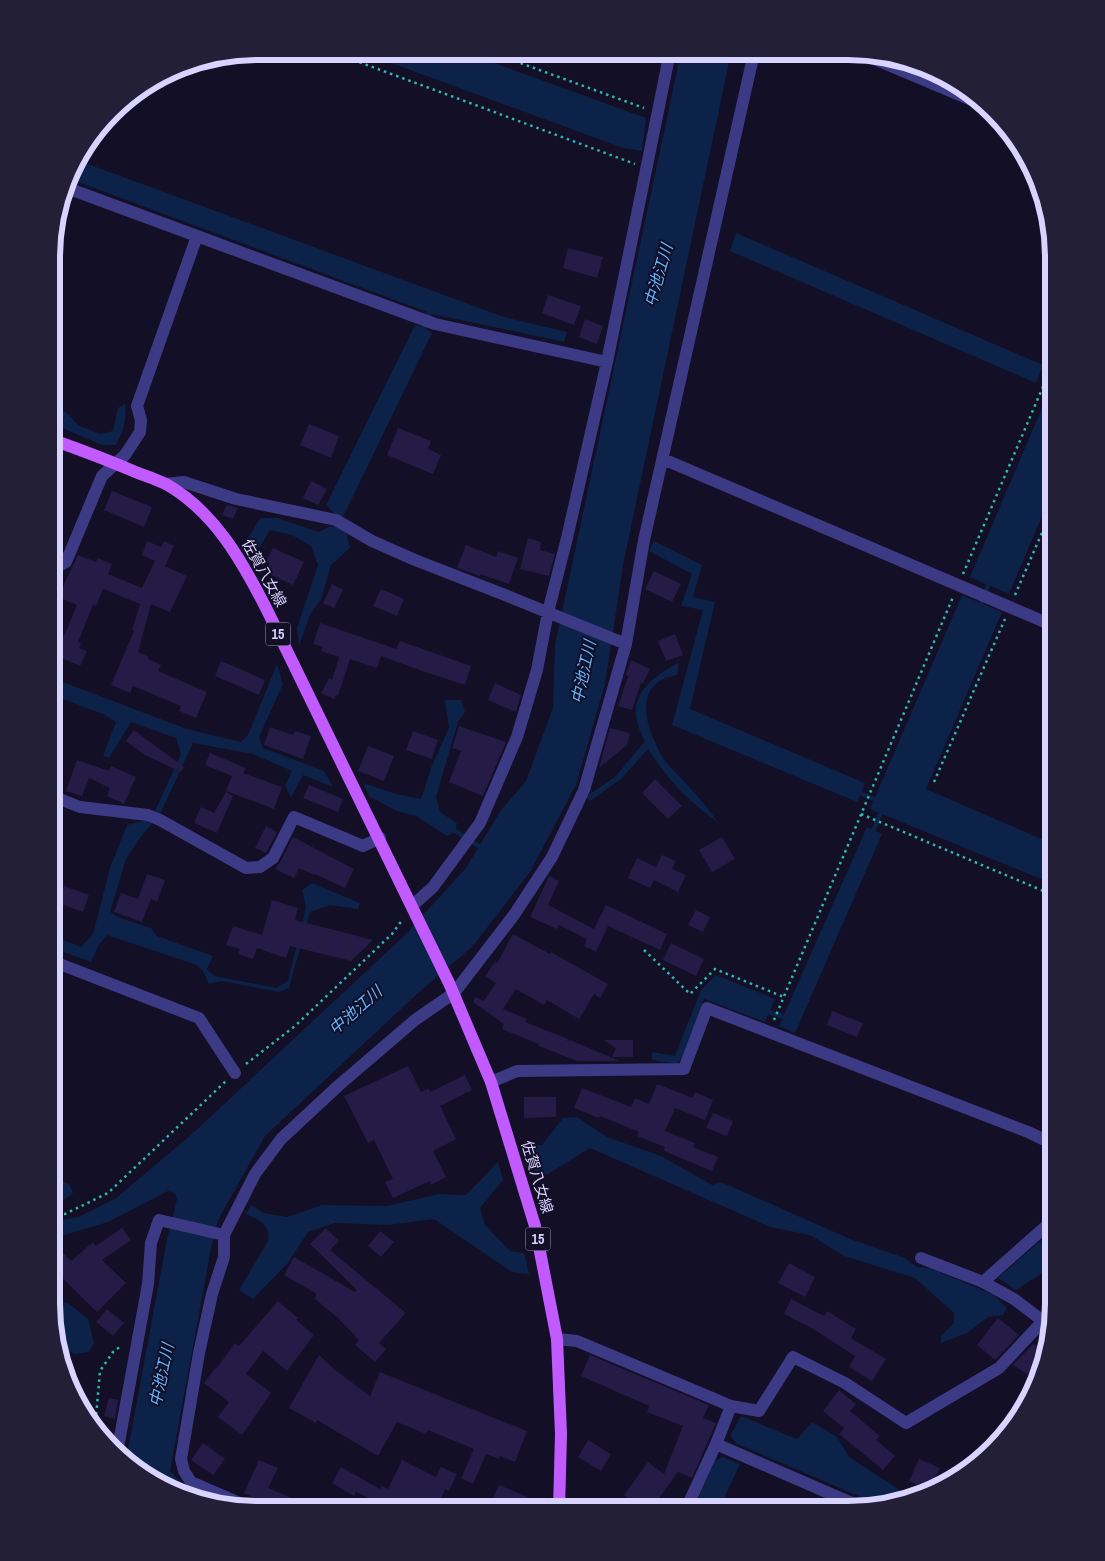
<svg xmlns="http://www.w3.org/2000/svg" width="1105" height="1561" viewBox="0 0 1105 1561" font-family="'Archivo Narrow','Noto Sans JP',sans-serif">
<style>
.water{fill:#0c2248}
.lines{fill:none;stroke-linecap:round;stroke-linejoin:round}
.stream{stroke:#0c2248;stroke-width:4.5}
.building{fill:#241b47}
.path{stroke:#2fb8b0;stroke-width:2.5;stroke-dasharray:2.5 4;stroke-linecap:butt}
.minor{stroke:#3d3a85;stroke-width:12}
.primary{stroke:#c25bff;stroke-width:12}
.labels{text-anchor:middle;stroke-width:4;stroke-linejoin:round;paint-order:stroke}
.shield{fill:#130f26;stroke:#9e99be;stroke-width:1}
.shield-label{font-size:14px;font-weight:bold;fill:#d9d4ff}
.street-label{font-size:15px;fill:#d9d4ff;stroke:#130f26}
.water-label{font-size:16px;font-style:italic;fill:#62b6ff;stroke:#130f26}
.rim{fill:none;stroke:#d9d4ff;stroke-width:6}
</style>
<rect width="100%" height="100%" fill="#130f26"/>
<path class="water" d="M361,52h103l182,66 -4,33 -19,-3z
M681,52l50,1 -107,507 -19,124 -29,101 -46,87 -57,74 -56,48 -152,142 -47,84 -7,29 -41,222 15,15 52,22h-7l-88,-33 -16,-15 41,-221 10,-40 -2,-6 -7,-2 -60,31 -57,17v-17l27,-5 37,-18 77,-65 213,-199 61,-67 35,-58 25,-29 27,-73 2,-63z
M77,160l427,157 63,15 -3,10 -132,-28 -6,15 6,4 -88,182 -2,1 8,32 -19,17 -10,34 -11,16 -11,31 -2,-18 21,-63 -7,-19 -19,-11 -22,-5 -10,17 -11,2 -2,-9 13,-22h17l42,14 11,-6 5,1 3,-10 -12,-12 89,-180 7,2 5,-15 -357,-133z
M736,233l307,132 -7,18 -306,-132z
M1054,380v108l-45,106 -39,-17z
M125,404c2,15 -2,28 -9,41h-14l-49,-21v-16l13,4 12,13 22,9 13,-3 5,-23z
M654,541l48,24 -9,32 22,5 -25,107 175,74 -8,19 -185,-77 31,-115 -22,-4 11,-32 -43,-23z
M962,595l40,17 -76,177 127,55v40l-183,-75z
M679,662l-2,13c-39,6 -35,41 -21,69 2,5 4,10 7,14 7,10 18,19 26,29 11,11 20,23 29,35 -27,-18 -53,-45 -70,-73l-27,30 -31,22 -3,-5 28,-19 30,-36c-23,-41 0,-59 34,-79z
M277,664l6,20 -24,53 4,11 61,23 9,16 -30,-12 -12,23 -6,-13 7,-14 -39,-17 -60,-11 -33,71 -18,21 -16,24 -16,53 10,6 31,10 6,8 56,20 -6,13 7,7 63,12 11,-7 18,-73 -4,-18 10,-7 48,20 -2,6 -28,-4 -20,7 -21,76 -10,4 -57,-11 -13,3 -6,-13 -6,-6 -90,-30 -9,11 -7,16 -39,-14v-12l29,11 12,-13 17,-66 17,-43 20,-5 9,-11 25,-55 -5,-16 -45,-16 -22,36 -6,-2 13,-34 -13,-8 -51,-19v-17l135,51 54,13 7,-7z
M445,700h16l4,12 -7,10 -22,75 4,15 17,11 -2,8 -8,5 -31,-20 -19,-5 -27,-14 -7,-14 33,11 25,5 11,-34 17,-37z
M867,827l15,7 -87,199 -16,-7z
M716,975l59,24 -10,23 -61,-23 -22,59 -5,6 -25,-4v-8l23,4 26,-66z
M577,1117l30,20 54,19 51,29 9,-3 129,57 55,19 12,9 13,1 64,27 13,13 -4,7 -15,2 -21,16 -26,10v-7l13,-13v-10l-39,-35 -71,-22 -34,-21 -40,-8 -180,-79 -42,26h-13l-9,-30 16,1 21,-27z
M498,1162l5,18 -23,28 5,17 25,26 14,2 5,21 -17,-2 -78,-53 -46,6 -53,-2 -27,9 -21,32 -34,35 -14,-9 29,-49c2,-18 -8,-20 -22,-27l5,-9 13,8 23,4 35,-12 65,1 52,-12 27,1z
M51,1177l18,7 4,9 -17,13 -5,-2z
M1053,1230v29l-6,11 -31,20 -18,-12z
M51,1297l1,3 17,4 19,15 6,24 -5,9 -14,2 -14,-6 -10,-44z
M741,1416l56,23 15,-17 25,15 12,20 60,39 -34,7 -138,-59 -7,-8z
M723,1457l17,7 -21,45h-26l22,-48z"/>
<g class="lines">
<path class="stream" d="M979,608l11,-27
M856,791l22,10
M455,831l8,5
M872,834l10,-25
M474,843l9,6
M763,1010l24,8"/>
</g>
<path class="building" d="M568,248l35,9 -6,21 -34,-10z
M548,295l33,11 -7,19 -32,-12z
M585,319l18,7 -6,18 -18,-7z
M309,424l30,12 -8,22 -31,-13z
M398,428l33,13 -3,8 13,6 -8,19 -46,-19z
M311,481l16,8 -9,16 -15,-7z
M112,491l40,16 -8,20 -40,-17z
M227,505l11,3 -5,11 -11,-4z
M528,538l13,4 -1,8 15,4 -6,22 -29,-7z
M147,541l14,6 3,-6 10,5 -9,20 22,10 -17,36 -19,-8 -13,48 11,5 -1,2 13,6 -3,6 49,21 -11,26 -17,-7 2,-5 -48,-20 -3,7 -19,-8 23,-54 -2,-1 8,-26 -37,-15 -7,17 -3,-1 -15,37 3,1 -2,5 8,3 -7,15 -28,-12v-16l3,-6 9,4 13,-31 -19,-8 20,-42 18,7 2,-4 14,6 -4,10 34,14 13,-27 -13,-6z
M466,545l30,12 2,-6 20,7 -9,26 -29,-10v2l-23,-8z
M273,548l31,14 -11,23 -28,-13 4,-9 -3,-1z
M654,571l27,13 -9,18 -27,-13z
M332,584l11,6 -9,18 -11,-5z
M381,589l23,10 -7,17 -24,-10z
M320,623l76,26 4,-8 71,25 -6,19 -40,-13 -44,-16 -4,12 -27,-9 -12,37 -2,-1 -2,4 -13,-6 8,-15 3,2 7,-23 -18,-6 2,-4 -10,-3z
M675,634l8,21 -17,6 -8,-20z
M631,660l19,9 -7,14h-2l-9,27 -14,-4 10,-30 -2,-1z
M221,661l44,19 -6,15 -44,-19z
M495,683l26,12 -5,17 -28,-12z
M459,726l47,16 -23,54 -34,-14 12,-31 -9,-3z
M270,727l23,8 2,-4 16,5 -8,23 -39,-14z
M610,728l20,5 -3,12 -28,23z
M134,730l50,37 -3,5 -36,-17 -19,-14z
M413,731l25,9 -6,19 -26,-9z
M368,746l26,10 -10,25 -26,-10z
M210,753l36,15 -3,5 39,14 -8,22 -48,-18 6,-15 -27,-11z
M77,760l32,11 2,-5 25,11 -12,27 -17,-8 3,-8 -21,-10 -7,18 -16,-5z
M655,779l27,27 -14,13 -26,-26z
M309,785l34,14 -5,13 -35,-14z
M226,792l7,4 -16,37 -23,-10 7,-16 13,6z
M266,826l11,6 -11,21 -11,-5z
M293,837l61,32 -9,19 -30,-14 -1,1 -15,-7 -5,10 -19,-9 5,-7z
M722,837l13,22 -23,13 -13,-22z
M662,855l14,6 -4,8 14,6 -8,17 -24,-12 -4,8 -22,-10 9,-20 19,9z
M147,874l18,6 -8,22 -6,-3 -9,23 -28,-10 7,-19 17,6z
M549,876l10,5 -11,24 46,24 12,-24 61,29 -7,16 -52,-24 -12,26 -12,-6 3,-7 -28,-14 -2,4 -27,-12z
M64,886l25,9 -6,17 -25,-9z
M272,900l26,8 -3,12 78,20 -22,21 -61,-15 -4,12 -29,-10 -4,11 -15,-5 2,-5 -14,-4 7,-19 29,9z
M696,910l14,7 -7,15 -15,-7z
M513,934l37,20 1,-2 57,32 -8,14 -6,-4 -15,25 -32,-19 -3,5 -28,-16 -13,20 24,10 -2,3 43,17 -1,2 3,-1 50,21h-43l-38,-15v-2l-37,-15 2,-5 -31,-22 2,-5 9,4 12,-18 -11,-7 10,-14 2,1z
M671,943l33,16 -8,17 -33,-16z
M832,1011l31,12 -6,14 -30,-12z
M603,1040h30v17h-21l4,-9z
M408,1066l13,26 8,-4 1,4 35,-17 7,15 -32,16 16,33 -23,12 13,26 -15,8 -1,-4 -37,17 -8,-16 8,-3 -19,-39 -6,3 -24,-47z
M657,1084l36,14 2,-6 18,8 -8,20 -30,-12 -10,23 30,12 -2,4 25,10 -6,14 -48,-20 1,-4 -28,-11 2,-4 -39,-16 -1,2 -25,-10 8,-20 49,19 4,-9 14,6z
M524,1097h32v20l-32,1z
M713,1113l20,8 -6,15 -21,-8z
M122,1228l9,12 -29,20 24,23 -29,29 -46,-45 13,-13 7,7 22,-19 3,4z
M326,1228l13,13 -9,9 76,63 -27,30 7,6 -11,13 -20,-17 4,-5 -21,-22 -24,-20 3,-4 -33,-19 10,-18 61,35 2,-2 -47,-46z
M380,1231l14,11 -13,15 -13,-11z
M789,1263l26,14 -10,20 -27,-14z
M791,1299l33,17 3,-5 29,18 -5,9 35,21 -14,22 -23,-14 6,-11 -40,-26 -31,-16z
M278,1301l20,17 -2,2 18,15 -27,36 -24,-20 -17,23 25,19 -29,42 -24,-18 11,-15 -25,-19 11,-15 1,1 19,-26 4,3z
M107,1309l17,14 -11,13 -17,-14z
M998,1318l21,17 -24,25 -18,-15z
M1033,1344l13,8 -2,13 -9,14 -22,-14z
M319,1355l16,15 35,26 10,-24 147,59 -12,31 -15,-6 -1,3 -13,-5 -13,30 -12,-6 13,-29 -46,-19 -2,4 -29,-12 -19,34 -61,-36 -1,3 -27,-15z
M590,1355l119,50 -6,13 13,5 -24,55 -14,-6 -27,37h-8l-19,-14 24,-33 16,12 19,-48 -36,-14 2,-6 -68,-30z
M839,1390l17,14 -6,7 30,25 -4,4 19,16 -12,14 -44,-36 5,-6 -21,-17z
M109,1398l9,2 -3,19 -11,-3z
M588,1440l23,14 -10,17 -23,-14z
M203,1443l22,16 -12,16 -22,-15z
M919,1459l21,9 -11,22 -20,-9z
M259,1460l19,8 -10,20 47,20h-40l-31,-15z
M402,1460l34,17 5,-10 16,7 -8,17 -4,-2 -8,20h-7l-12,-6 -3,6 -26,-1 -33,-16 -2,4 -22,-13 9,-16 39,22 2,-3 6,3z
M499,1485l36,15 -4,9h-17l-22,-9z"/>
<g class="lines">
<path class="path" d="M329,51l306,113
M490,52l154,56
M963,574l91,-213
M1015,595l39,-90
M934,782l71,-163
M861,814l192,81
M644,950l46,44 25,-25 69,28
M774,1020l179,-423
M246,1064l49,-38 97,-92 11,-15
M51,1214h14l43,-21 118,-112
M102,1438l-7,-10 5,-57 13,-19 9,-7"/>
<path class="minor" d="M860,53l121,51
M197,236l238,88 172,38
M663,459l391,167
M166,484l18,-2 52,17 100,21 36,21 43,19 95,37 116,47
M52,567l3,1 11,-6 36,-86 23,-21 15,-23 1,-12 -4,-14 60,-170 -130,-48
M52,796l28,11 68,8 12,5 86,48 14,-1 13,-9 21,-41 69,29 17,-8
M412,906l21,-19 47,-64 37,-86 20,-67 11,-58 19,-74 40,-176 63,-310
M52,961l147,57 36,55
M491,1082l26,-11 167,-2 23,-61 321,124 25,12
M921,1258l62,24 31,17 29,22
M983,1282l70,-62
M557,1339l20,2 154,65 -15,38 145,63
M731,1406l28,5 34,-54 52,26 61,40 93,-55 44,-47 9,4
M117,1453l31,-169 3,-41 8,-23 65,15
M251,1508l-60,-26 -7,-11 -3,-12 18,-106 13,-59 12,-37v-22l31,-61 26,-35 57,-53 77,-66 39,-27 60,-78 38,-58 32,-67 42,-146 18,-104 110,-487
M686,1509l30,-65"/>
<path class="primary" d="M53,440c28,10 57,21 85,33 9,3 19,7 28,11 49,28 76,77 101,126l182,373 42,99 44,144 22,113 4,95 -2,75"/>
</g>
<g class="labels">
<g class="shield">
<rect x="265.5" y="622.5" width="25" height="23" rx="4"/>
<rect x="525.5" y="1227.5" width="25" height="23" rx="4"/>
</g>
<g class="shield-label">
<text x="278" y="639">15</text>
<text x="538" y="1244">15</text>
</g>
<g class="street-label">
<text transform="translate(264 573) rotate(61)" y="5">佐賀八女線</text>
<text transform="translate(537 1177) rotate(73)" y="5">佐賀八女線</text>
</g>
<g class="water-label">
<text transform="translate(658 275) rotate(-74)" y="6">中池江川</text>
<text transform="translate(583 672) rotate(-78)" y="6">中池江川</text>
<text transform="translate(355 1010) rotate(-41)" y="6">中池江川</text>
<text transform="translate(161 1375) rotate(-78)" y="6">中池江川</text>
</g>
</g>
<path d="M0 0H1105V1561H0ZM257 60H848A197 197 0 0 1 1045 257V1304A197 197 0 0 1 848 1501H257A197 197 0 0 1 60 1304V257A197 197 0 0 1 257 60Z" fill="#231f37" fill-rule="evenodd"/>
<path class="rim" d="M257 60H848A197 197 0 0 1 1045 257V1304A197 197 0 0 1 848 1501H257A197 197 0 0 1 60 1304V257A197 197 0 0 1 257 60Z"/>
</svg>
